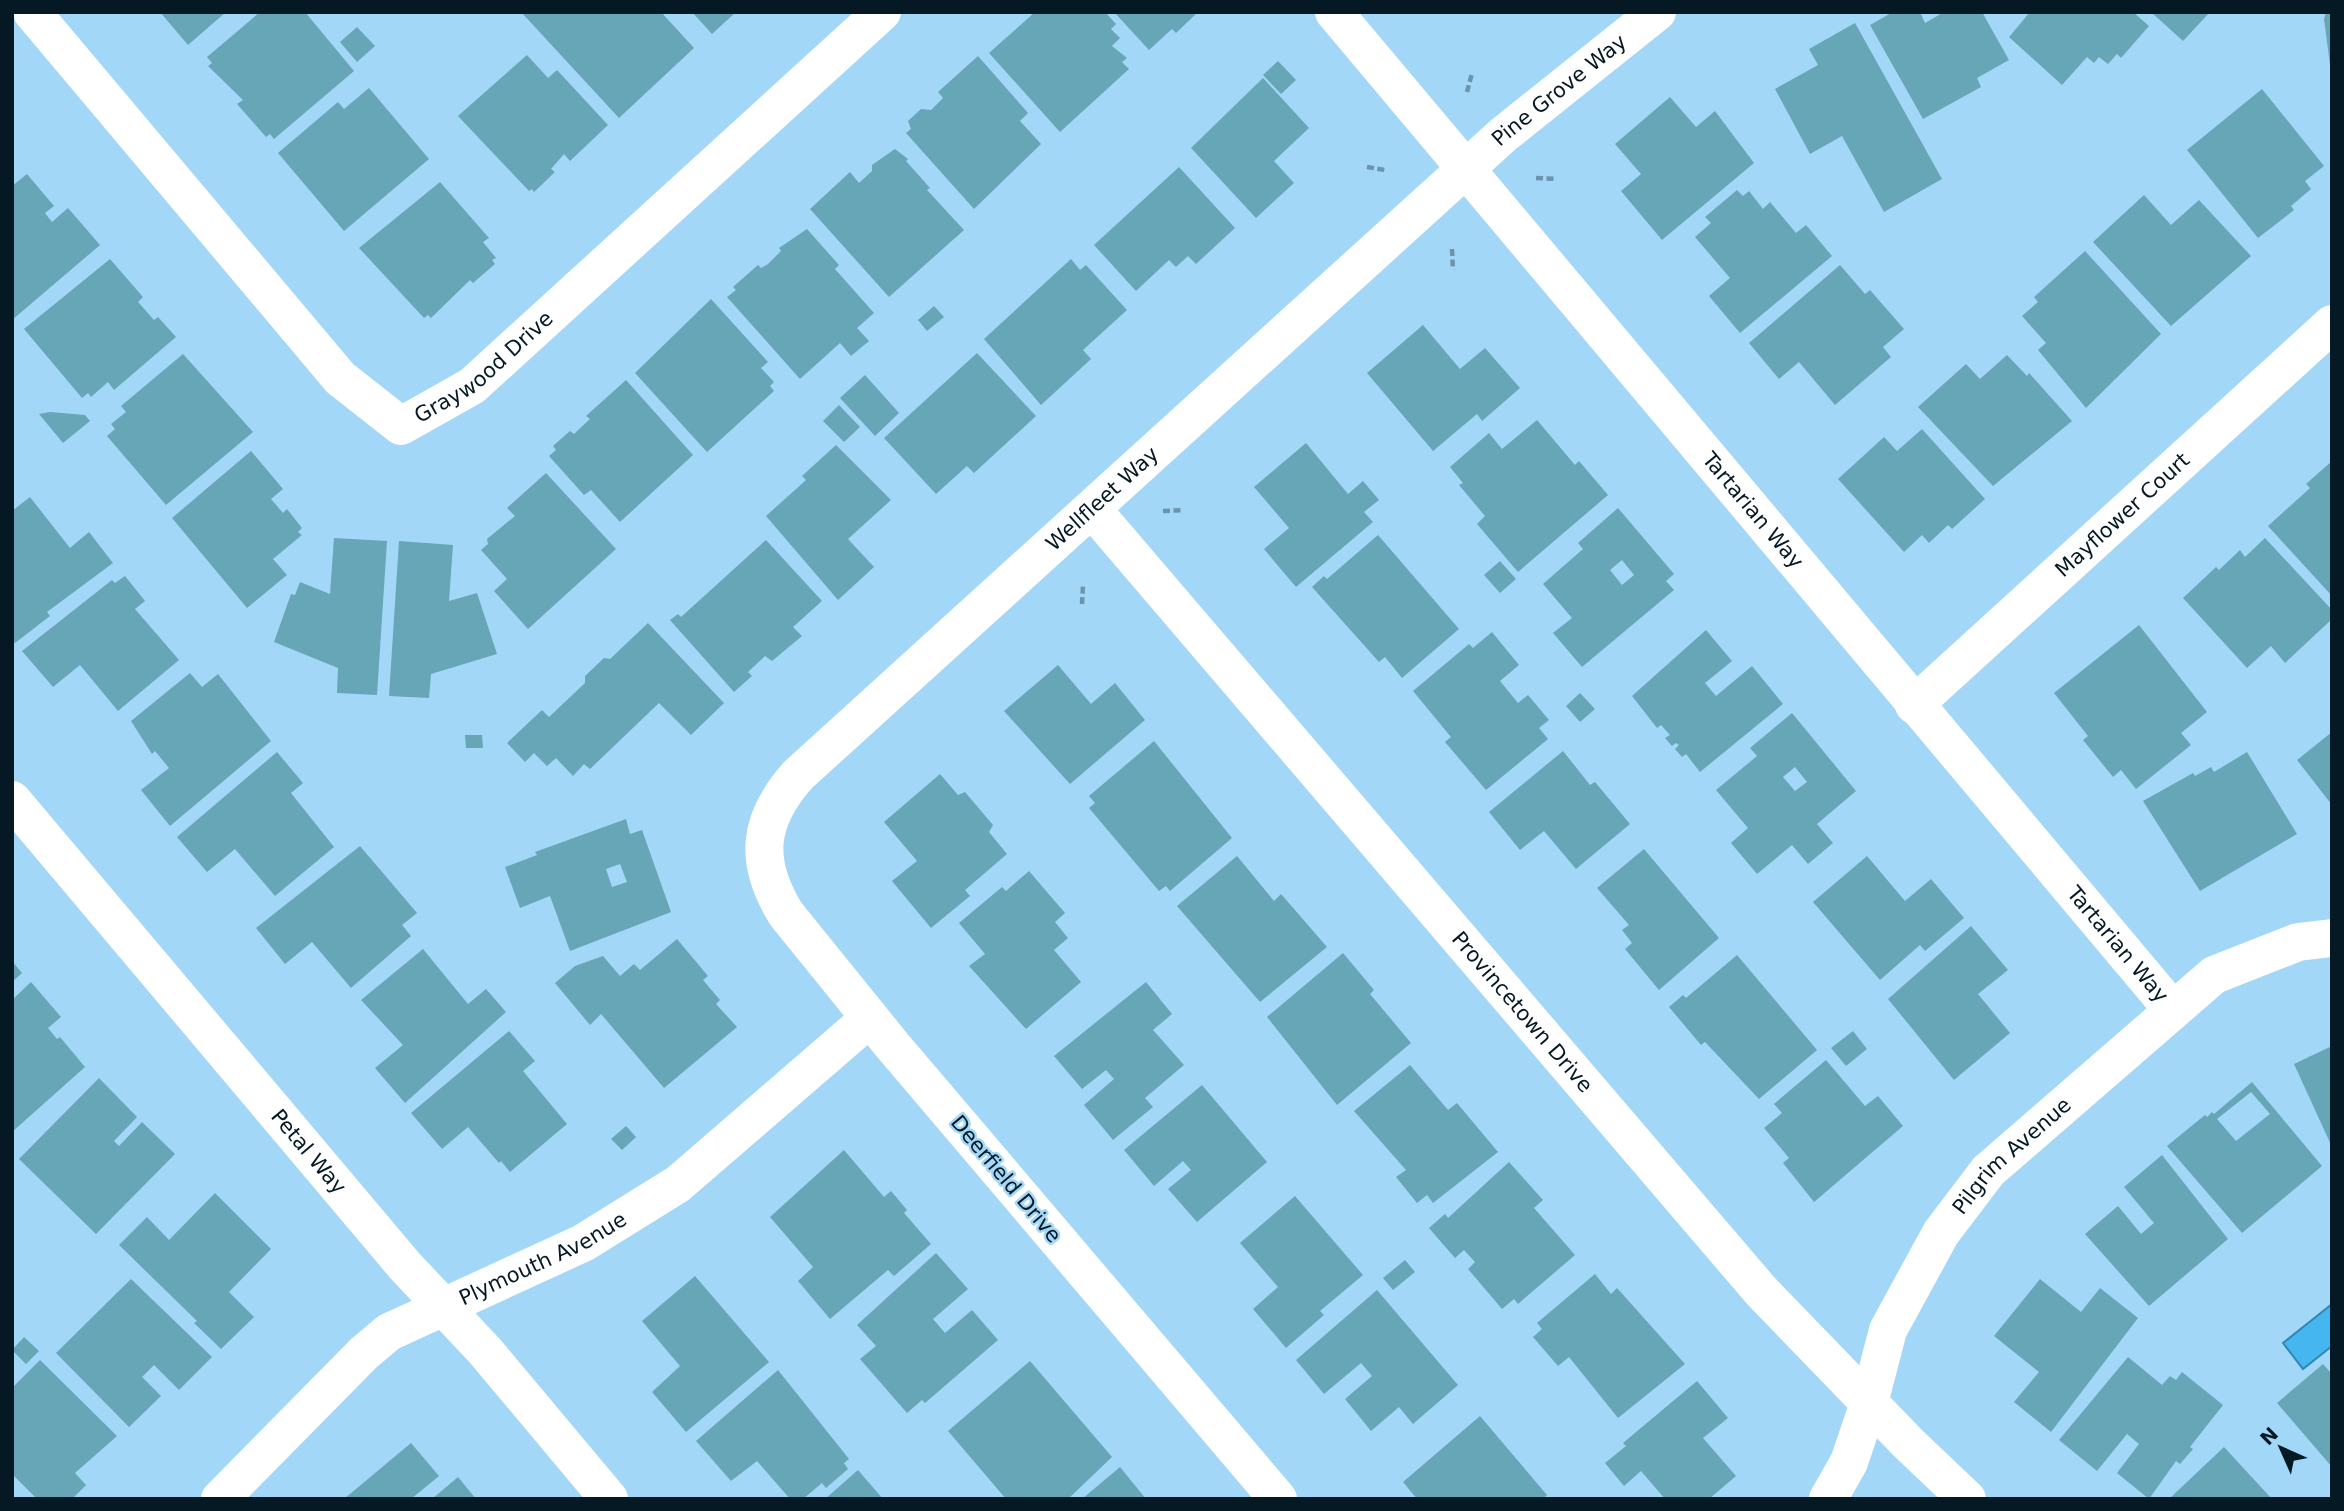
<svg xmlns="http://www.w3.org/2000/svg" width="2344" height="1511" viewBox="0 0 2344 1511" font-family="'DejaVu Sans',sans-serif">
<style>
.water{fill:#45b6f0;stroke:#3287b3;stroke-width:2}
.building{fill:#66a6b6;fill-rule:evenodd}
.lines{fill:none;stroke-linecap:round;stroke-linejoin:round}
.path{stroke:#6b94ad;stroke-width:4.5;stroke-dasharray:7 3.5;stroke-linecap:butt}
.street{stroke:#fff;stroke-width:38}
.labels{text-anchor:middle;stroke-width:5;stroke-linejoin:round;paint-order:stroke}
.street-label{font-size:21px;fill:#051924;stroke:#a3d7f7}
</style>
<rect width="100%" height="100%" fill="#a3d7f7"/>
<path class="water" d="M2332,1304v42l-29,23 -20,-26z"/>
<path class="building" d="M160,12h66l-38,33z
M260,12h45l49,59 -80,68 -4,-5 -4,3 -29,-33 6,-4 -35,-34 4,-3 -5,-6z
M521,12h140l33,36 -75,70z
M692,12h44l-24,22z
M1035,12h70l11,12 -5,5 9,9 -8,8 15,12 -5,4 7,7 -69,63 -71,-79z
M1114,12h84l-22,21 -4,-4 -23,21z
M1893,12h27l5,11 19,-11h38l27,48 -32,18 4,9 -58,32 -53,-94z
M2030,12h103l16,14 -28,32 -4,-4 -9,10 -9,-7 -5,6 -7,-6 -25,28 -53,-48z
M2151,12h59l-27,29z
M2326,12h6v68l-8,-61z
M1855,23l87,156 -58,33 -42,-76 -32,18 -35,-65 43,-24 -9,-16z
M357,27l18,19 -18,16 -17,-20z
M527,55l21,23 9,-8 51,55 -38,36 -6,-7 -13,15 4,3 -21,20 -2,-3 -3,2 -71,-75z
M978,56l50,57 -8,8 21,23 -67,65 -68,-76 5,-4 -3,-8 13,-12 10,1 12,-12 -5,-6z
M1278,61l18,19 -15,14 -18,-19z
M1263,78l46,50 -35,33 20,22 -38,35 -65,-70z
M369,88l60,71 -85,72 -66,-78 60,-51 6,7z
M2262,89l62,77 -19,15 6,8 -20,17 3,4 -36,28 -71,-88z
M1670,97l26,30 19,-16 39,52 -92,77 -41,-49 20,-17 -26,-30z
M895,149l13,10 -2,2 24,27 -3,2 37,40 -75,67 -79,-88 40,-37 9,11 13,-12v-6z
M1179,167l56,61 -39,36 -8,-8 -12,11 -7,-7 -33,31 -42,-46z
M27,174l27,32 -9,7 7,9 16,-14 32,37 -88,75v-134z
M440,182l49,56 -6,4 13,16 -4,2 3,4 -22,19 -3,-3 -39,38 -3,-3 -4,3 -65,-70z
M1737,190l6,6 6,-5 14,18 7,-7 26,31 10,-8 26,31 -92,77 -31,-37 21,-18 -35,-41 16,-14 -6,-6z
M2144,195l27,30 28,-25 52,56 -80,70 -78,-84z
M807,229l32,36 -4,4 39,44 -17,15 12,13 -18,15 -11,-13 -40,36 -73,-82 9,-7 -3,-3 25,-22 3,3 7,-4 13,-13 -2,-3z
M2085,251l76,83 -75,74 -48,-58 8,-7 -24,-27 16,-14 -4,-5z
M110,259l33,38 -5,5 16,18 4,-3 18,20 -62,53 -6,-8 -17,15 -3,-4 -6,5 -58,-69z
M1071,259l9,11 6,-5 41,45 -44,40 8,9 -50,46 -57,-66z
M1840,265l25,29 5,-4 34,39 -21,18 8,10 -56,48 -36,-43 -20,17 -30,-36z
M711,299l57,63 -7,6 13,14 -4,4 4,5 -67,61 -72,-79z
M934,306l10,11 -17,14 -9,-11z
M1423,325l37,44 25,-21 35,40 -38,33 -5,-7 -44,37 -66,-78z
M977,353l59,63 -62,57 -7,-7 -31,28 -52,-56z
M183,354l70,78 -87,73 -59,-69 8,-7 -4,-5 15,-12 -5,-6z
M2007,355l20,21 2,-3 43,48 -79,65 -75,-79 48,-43 14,15z
M865,375l34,38 -24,23 -35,-38z
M626,380l67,75 -73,67 -29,-32 -7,5 -35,-39 7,-6 -3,-4 17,-15 4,3 16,-15 -4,-3z
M839,405l21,22 -16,15 -21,-21z
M50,412l35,3 5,6 -27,22 -24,-29z
M1537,420l38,45 4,-4 29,34 -90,77 -41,-48 8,-8 -26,-31 4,-2 -13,-16 39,-34 13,16z
M1922,429l63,70 -33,30 -4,-4 -19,18 -7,-8 -18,17 -66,-73 46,-42 13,14z
M1306,443l42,51 15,-13 16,19 -15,12 9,10 -77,65 -32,-38 25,-21 -35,-41z
M836,445l55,55 -43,39 26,28 -36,33 -72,-84 40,-36 -4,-4z
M251,451l32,38 -12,10 12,14 4,-4 15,19 -4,4 4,3 -29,24 14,16 -40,33 -75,-90z
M2332,461v135l-64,-70 42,-38 -4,-4z
M546,473l70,76 -88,80 -34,-38 13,-12 -26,-29 7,-6 -1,-5 28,-23 -8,-8z
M30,497l40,51 19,-16 24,31 -66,49 3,4 -35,27 -3,-3v-129z
M1618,508l56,66 -8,7 8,9 -92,77 -29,-34 19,-15 -29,-34 40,-35 -5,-6zM1622,560l12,15 -12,10 -12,-15z
M1378,535l81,94 -57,49 -17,-21 -6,5 -67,-75 12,-11 3,3z
M334,538l53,3 -10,154 -40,-2 1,-25 -64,-26 17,-48 4,1 5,-13 30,12z
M2265,538l67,72v9l-47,44 -14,-17 -24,22 -64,-70 33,-31 3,3 21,-20 5,7z
M766,540l56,61 -29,26 9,9 -30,25 -7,-5 -17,16 4,4 -18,16 -64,-72 8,-6 3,3z
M399,541l54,4 -4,56 28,-8 20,61 -66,20 -2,24 -40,-2z
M1500,561l16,18 -16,14 -16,-18z
M125,576l20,25 -10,8 44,51 -61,51 -38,-46 -27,22 -31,-36 90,-71 3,3z
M648,623l76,80 -33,32 -32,-32 -69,66 -6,-5 -11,12 -17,-18 -9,8 -13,-13 -9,9 -18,-19 35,-33 7,7 36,-34v-7l19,-18 6,1z
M2139,625l68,87 -26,21 10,12 -55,44 -15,-19 -8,7 -30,-37 5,-4 -34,-43z
M1706,630l26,31 -27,22 11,13 36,-30 31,38 -83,68 -14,-18 -4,3 -7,-8 4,-4 -3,-2 -4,3 -7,-8 5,-3 -9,-10 -4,3 -25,-32z
M1492,632l27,33 -19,16 18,22 10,-8 21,25 -10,8 9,11 -62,51 -41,-48 6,-5 -38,-46 56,-47 4,4z
M1058,665l33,39 24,-21 30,37 -75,64 -66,-73z
M190,673l12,14 16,-13 53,67 -101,85 -29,-36 28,-22 -14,-17 -3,3 -21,-33z
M1580,693l15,16 -15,13 -14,-16z
M1792,713l64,78 -39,33 16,19 -25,21 -16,-19 -35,29 -26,-31 17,-15 -32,-38 41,-34 -7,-8zM1795,767l12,15 -12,9 -12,-14z
M2332,732v73l-35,-45z
M465,735h17l1,13h-17z
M1154,741l78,97 -62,53 -4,-5 -7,5 -70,-83 6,-5 -6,-7z
M1563,751l27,34 5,-3 35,42 -54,45 -32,-38 -24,19 -31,-38z
M277,752l26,31 -12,10 43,54 -59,49 -40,-47 -28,23 -30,-35z
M2247,752l50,82 -97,57 -57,-90 50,-28 2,3 16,-9 3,5z
M940,774l18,21 7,-3 28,33 -4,7 18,22 -42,36 5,6 -39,32 -39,-47 25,-20 -33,-39z
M626,819l4,15 12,-4 29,82 -101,39 -20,-55 -30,12 -15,-41 32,-12 -2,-3zM620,864l7,18 -15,5 -6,-18z
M360,846l57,67 -15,12 9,11 -60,52 -39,-46 -27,22 -29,-36z
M1644,849l75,89 -60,52 -34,-41 7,-6 -10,-13 7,-5 -32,-37z
M1237,856l37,45 7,-7 46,53 -67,55 -83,-96z
M1867,856l38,45 26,-22 33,39 -39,33 -5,-6 -40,35 -67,-78z
M1029,871l36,42 -10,9 13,16 -14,12 27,32 -55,47 -57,-63 16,-12 -26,-31 43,-36 4,4z
M1971,926l37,44 -30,24 32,39 -56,47 -66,-81z
M677,939l31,37 -5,4 17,20 -4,4 21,23 -73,61 -63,-74 -11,11 -35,-42 20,-17 28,-10 17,20 14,-12 6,6z
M423,949l45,55 18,-15 20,23 -101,91 -30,-35 28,-23 -42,-45z
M1343,953l31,37 -4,4 41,49 -74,62 -70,-88z
M1737,955l80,95 -58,49 -54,-57 -4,3 -32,-38 14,-12 3,3z
M12,961l10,12 -10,9z
M31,982l30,35 -13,11 9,11 3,-2 25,30 -73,65v-132z
M1146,982l26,32 -19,16 31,35 -39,33 8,9 -40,33 -29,-35 30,-26 -8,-9 -24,19 -28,-33z
M509,1031l26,30 -12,10 44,53 -57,48 -9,-11 -2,2 -31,-36 -26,22 -31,-36z
M1853,1031l14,18 -21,17 -15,-18z
M2332,1046v101l-38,-83z
M1826,1060l39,46 13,-10 25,30 -89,76 -31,-39 6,-5 -25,-30 18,-15 -8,-9z
M1410,1065l38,45 9,-7 41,49 -65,51 -6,-8 -10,8 -21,-26 10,-7 -52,-59z
M99,1078l38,39 -23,24 5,5 23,-24 33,32 -79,80 -77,-75z
M2252,1082l70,84 -80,67 -75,-87 38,-31 2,2 5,-5 2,2zM2251,1092l19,22 -34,27 -19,-22z
M1202,1085l65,77 -70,60 -29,-33 23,-19 -8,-9 -29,25 -30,-36z
M626,1126l10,11 -14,13 -11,-11z
M844,1150l40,47 7,-6 16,19 -3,3 27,31 -37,32 -6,-6 -58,49 -32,-38 15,-14 -43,-50z
M2162,1155l66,84 -79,67 -64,-72 33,-28 23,28 13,-11 -30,-36z
M1509,1162l34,38 -9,8 41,47 -57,49 -4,-5 -12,10 -34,-40 7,-7 -11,-12 -9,8 -26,-30 16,-14 3,4z
M215,1193l56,56 -42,43 25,25 -33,32 -27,-26 3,-2 -78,-76 28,-28 22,23z
M1295,1196l68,79 -43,36 4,4 -38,33 -33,-39 25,-22 -38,-44z
M936,1253l32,36 -35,30 12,14 27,-23 26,30 -73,63 -3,-3 -15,13 -47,-54 16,-13 -19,-21z
M1405,1260l10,12 -22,18 -10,-12z
M1595,1274l16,20 6,-6 68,76 -67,54 -49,-61 -11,9 -25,-29 9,-8 -5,-6z
M695,1276l74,86 -83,70 -34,-40 28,-26 -38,-45z
M131,1279l81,78 -33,33 -25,-25 -12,12 19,19 -32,31 -73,-74z
M2040,1279l41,33 19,-24 38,30 -87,114 -37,-30 25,-30 -45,-36z
M1377,1290l81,95 -45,39 -14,-17 -28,24 -26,-32 27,-23 -11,-13 -37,31 -28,-34z
M24,1337l15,14 -13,13 -14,-14z
M2128,1357l34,28 8,-9 6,4 6,-8 41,33 -33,42 3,2 -13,15 -4,-3 -27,38 -32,-26 22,-29 -12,-10 -30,37 -38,-31z
M40,1360l77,76 -42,37 11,12 -14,14h-35l-25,-25v-86z
M1030,1361l82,96 -44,42h-62l-58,-68z
M2323,1364l9,10v93l-55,-64z
M778,1370l71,89 -5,4 4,6 -22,19 -4,-5 -19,16h-13l-33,-38 -26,20 -35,-40z
M1697,1381l31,37 -25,20 33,38 -27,23h-44l-24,-28 -17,15 -19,-23 21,-17 -3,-3z
M1480,1416l67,79 -4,4h-126l-14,-17z
M411,1443l28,33 -28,23h-67z
M2224,1447l48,52h-103z
M1120,1467l26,32h-64z
M858,1470l25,29h-58z
M458,1477l18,22h-44z"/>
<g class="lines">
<path class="path" d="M1467,92l5,-19
M1367,167l18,3
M1536,178l21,1
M1452,249l1,21
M1163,511l21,-1
M1082,604l1,-19"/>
<g class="street">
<path id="s1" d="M32,12l308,366 61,48 71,-40 410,-374"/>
<path id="s2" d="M1334,12l838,997"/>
<path id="s3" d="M1092,509l669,782 148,153 58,55"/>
<path id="s4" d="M1914,705l418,-381"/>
<path id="s5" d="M12,800l393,466 80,85 124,148"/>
<path id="s6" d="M220,1499l144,-146 25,-21 194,-89 95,-59 192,-166"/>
<path id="s7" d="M1278,1499l-386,-454 -106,-131c-32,-52 -29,-93 12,-139l705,-640 154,-123"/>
<path id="s8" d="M1828,1499l21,-37 20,-59 19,-73 53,-97 47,-62 226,-196 84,-33 34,-4"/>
</g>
</g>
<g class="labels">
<g class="street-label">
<text dy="7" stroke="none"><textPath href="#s7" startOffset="1941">Pine Grove Way</textPath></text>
<text dy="7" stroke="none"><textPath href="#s1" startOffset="658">Graywood Drive</textPath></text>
<text dy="7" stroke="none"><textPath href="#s7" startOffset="1328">Wellfleet Way</textPath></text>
<text dy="7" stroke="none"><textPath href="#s2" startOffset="651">Tartarian Way</textPath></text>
<text dy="7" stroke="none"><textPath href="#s4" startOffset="282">Mayflower Court</textPath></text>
<text dy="7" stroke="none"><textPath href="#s2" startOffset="1218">Tartarian Way</textPath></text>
<text dy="7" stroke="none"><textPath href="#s3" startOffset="662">Provincetown Drive</textPath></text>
<text dy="7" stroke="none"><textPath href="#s5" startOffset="460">Petal Way</textPath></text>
<text dy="7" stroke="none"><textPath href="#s8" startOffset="396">Pilgrim Avenue</textPath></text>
<text transform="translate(1006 1179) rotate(50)" y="7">Deerfield Drive</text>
<text dy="7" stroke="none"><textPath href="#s6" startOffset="408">Plymouth Avenue</textPath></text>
</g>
</g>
<rect width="2344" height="1511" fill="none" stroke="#051924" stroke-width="28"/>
<g transform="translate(2281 1448) rotate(315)" stroke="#a3d7f7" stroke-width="5" paint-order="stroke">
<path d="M0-5L12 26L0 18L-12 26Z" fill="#051924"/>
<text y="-10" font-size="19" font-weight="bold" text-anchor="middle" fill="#051924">N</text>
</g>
</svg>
